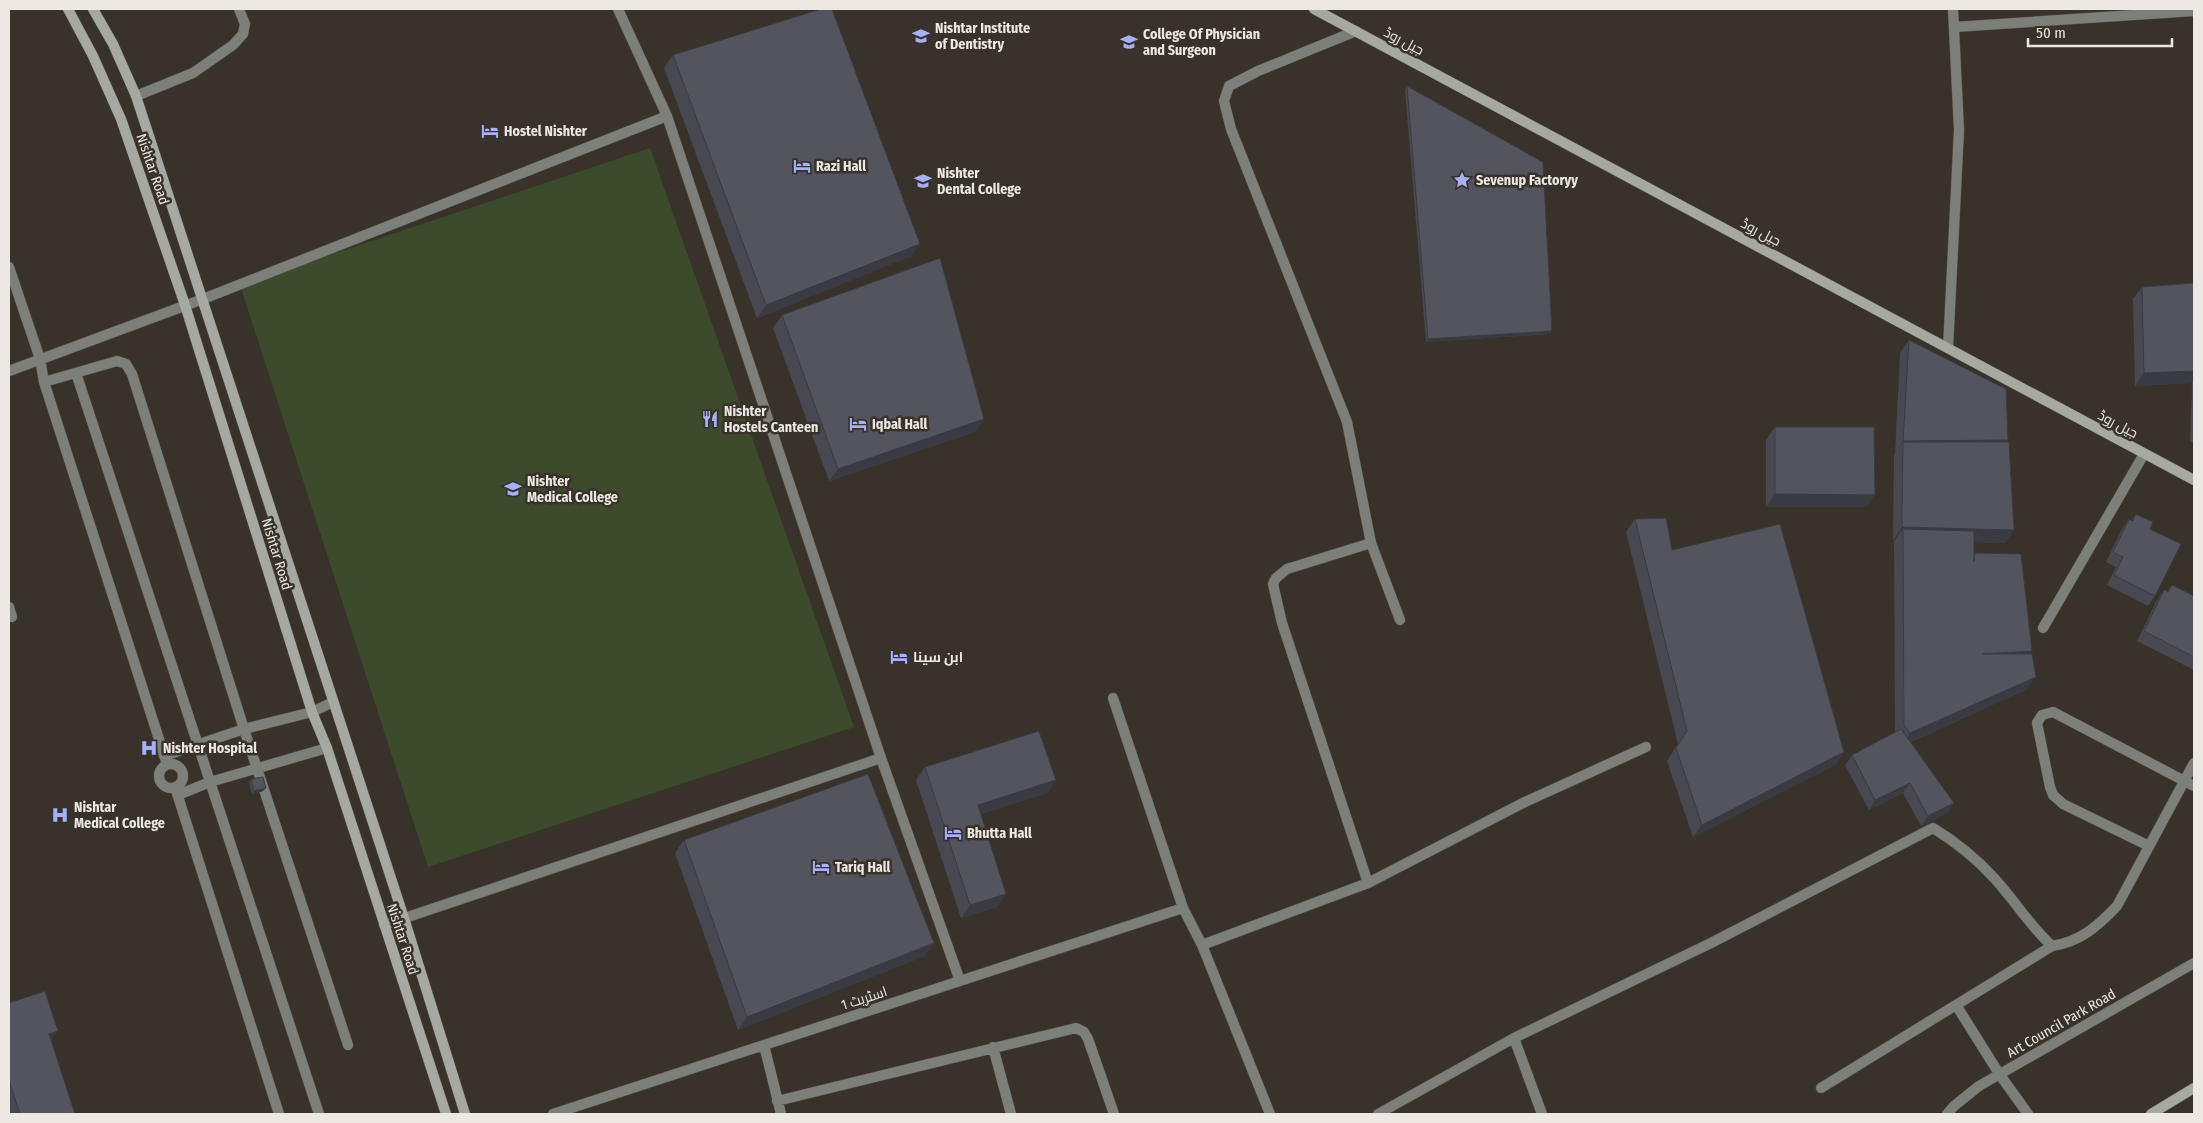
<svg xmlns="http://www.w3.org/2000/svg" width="2203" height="1123" viewBox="0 0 2203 1123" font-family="'Fira Sans Condensed',Cairo,sans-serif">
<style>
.green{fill:#3d4b2d}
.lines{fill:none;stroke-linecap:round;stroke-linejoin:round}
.service-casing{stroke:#564f48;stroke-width:11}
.minor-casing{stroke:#564f48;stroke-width:11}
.secondary-casing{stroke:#564f48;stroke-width:11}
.service{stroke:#7c7f7a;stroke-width:10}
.minor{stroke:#7c7f7a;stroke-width:10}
.secondary{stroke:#a5a9a1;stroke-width:10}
.wall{fill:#474851}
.shaded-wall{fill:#3a3b42}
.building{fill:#53545e;stroke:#3a3b42}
.labels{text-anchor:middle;stroke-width:5;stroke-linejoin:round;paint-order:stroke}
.poi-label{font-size:14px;font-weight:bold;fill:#ede8e3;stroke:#39322a;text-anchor:start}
.street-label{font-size:14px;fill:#ede8e3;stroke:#39322a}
</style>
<rect width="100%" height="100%" fill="#39322a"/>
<path class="green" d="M650,148l204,579 -426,140 -188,-582z"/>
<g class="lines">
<g class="service-casing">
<path id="service" d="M136,96l57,-23 40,-28 10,-11 2,-10 -6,-15
M40,359l4,23 123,382
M76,373l243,741
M44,382l73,-21 9,3 6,10 112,355 104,316
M9,607l3,10
M164,756l80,-27 68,-17 21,-10
M159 776a12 12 0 1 1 24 0a12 12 0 1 1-24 0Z
M175,787l104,327
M178,795l32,-13 117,-34"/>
</g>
<g class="minor-casing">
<path id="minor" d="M618,9l49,107 214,642 79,223
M1955,27l239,-16
M1356,31l-98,40 -29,15 -5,15 7,28 116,293 24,121 29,77
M9,267l31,92
M1948,348l11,-218 -6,-121
M9,371l194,-72 464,-183
M2043,628l101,-174
M1113,698l70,210 19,37 68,169
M2149,846l-86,-42 -10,-9 -3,-8 -13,-64 5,-8 11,-3 141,74
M1368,883l-86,-260 -9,-39 3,-6 11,-9 84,-26
M384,925l497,-167
M1202,945l166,-62 157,-81 121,-55
M1956,1005l44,70 28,39
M1514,1038l28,76
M764,1045l17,69
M993,1047l18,67
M1821,1088l231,-142
M777,1101l299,-73 8,4 4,7 26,75
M553,1114l630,-206
M1378,1114l136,-76 197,-95 222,-115c23,14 44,31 62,51 20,22 35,47 57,67 28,-4 46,-20 65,-40l77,-143
M1947,1114l7,-8 25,-20 215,-123"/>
</g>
<g class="secondary-casing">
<path id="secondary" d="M68,9l25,47 28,63 64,186 127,407 15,36 119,366
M93,9l20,35 23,52 268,822 61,196
M1314,9l880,471
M2151,1114l43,-26"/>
</g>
<use href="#service" class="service"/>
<use href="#minor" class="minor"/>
<use href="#secondary" class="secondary"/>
</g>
<path class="wall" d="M673,55l238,201 -154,62 -93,-250z
M1407,86l143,248 -124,8 -21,-252z
M2194,283v161l-4,-3 2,-58 -57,3 -2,-87 9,-12z
M782,315l202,104 -9,13 -146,49 -56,-153z
M1909,340l99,100 -1,2 7,88 -9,13 -31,-1v13l1,-2 55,101 -3,35 -116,53 43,61 -7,10 -26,13 -18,-33 -34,17 -24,-45 7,-10 43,-23 -1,-191 1,-1h-2l1,-85 1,-1 5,-101z
M1775,427l100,68 -9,12h-100v-67z
M2136,514l14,15 5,67 -7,10 -41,-21 9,-18 -10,-5 16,-33 7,-10 2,2z
M1635,519l37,31 172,202 -9,13 -142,72 -26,-76 11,-17 -52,-212z
M2172,585l22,11v74l-57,-29 20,-41 7,-10 3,2z
M925,767l131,13 -9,13 -66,21 16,93 -36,11 -45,-138z
M251,779l12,12 -11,3 -3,-11z
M684,840l241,116 -187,74 -63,-177z
M9,1003l49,28 -7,9 24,74h-66z"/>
<path class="shaded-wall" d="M920,244l-9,12 -154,62 9,-13z
M1552,331l-2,3 -124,8 2,-3z
M2194,371v9l-2,3 -57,3 9,-13z
M984,419l-9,13 -146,49 9,-12z
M2008,440l-9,13 -96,-11 -9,12 9,-13z
M1775,494l100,1 -9,12h-100z
M1902,527l112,3 -9,13 -102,-3v-11l-8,11h-2z
M2032,651l-9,12 -41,-9z
M2036,677l-9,12 -126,57 9,-13z
M1844,752l-9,13 -142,72 9,-12z
M1056,780l-9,13 -78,25 9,-13z
M1910,783l-7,10 -34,17 6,-10z
M266,788l-3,3 -11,3 2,-3z
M1954,803l-7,10 -26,13 7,-10z
M1006,894l-9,13 -36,11 9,-13z
M934,943l-9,13 -187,74 9,-13z
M58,1031l-9,13v-10z"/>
<path class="building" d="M821,9h11l88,235 -154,61 -93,-250z
M1407,86l136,76 9,169 -124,8z
M940,258l44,161 -146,50 -56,-154z
M2194,283v88l-50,2 -2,-86z
M1909,340l97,49 2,51 -105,1z
M1775,427h99l1,68 -100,-1z
M1903,442h106l5,88 -112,-3z
M2136,514l17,8 -3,7 31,15 -26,52 -41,-21 9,-18 -10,-5 16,-33 4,2z
M1666,518l6,32 108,-26 64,228 -142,73 -26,-77 11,-17 -52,-212z
M1903,529l71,2v31l1,-9 46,1 11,97 -50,3h50l4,23 -126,56 -6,-8z
M2172,585l22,11v61l-50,-26 20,-41 4,2z
M1901,729l53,74 -26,13 -18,-33 -35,17 -23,-45z
M1039,731l17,49 -78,25 28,89 -36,11 -45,-138z
M868,774l66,169 -187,74 -63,-177z
M263,777l3,11 -12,3 -3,-12z
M45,991l13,40 -9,3 26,80h-55l-11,-34v-77z"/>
<defs>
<g id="school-bare" transform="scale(1.35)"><path d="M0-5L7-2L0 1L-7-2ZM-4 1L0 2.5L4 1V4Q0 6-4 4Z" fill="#a5b1fc" stroke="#39322a" stroke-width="2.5" paint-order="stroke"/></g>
<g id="university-bare" transform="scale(1.35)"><path d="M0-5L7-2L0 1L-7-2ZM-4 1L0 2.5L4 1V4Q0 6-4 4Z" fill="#a5b1fc" stroke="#39322a" stroke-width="2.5" paint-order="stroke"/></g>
<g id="hotel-bare" transform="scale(1.35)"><path d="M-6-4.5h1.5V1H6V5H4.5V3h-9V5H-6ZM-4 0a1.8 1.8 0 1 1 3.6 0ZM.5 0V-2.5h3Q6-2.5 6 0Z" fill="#a5b1fc" stroke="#39322a" stroke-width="2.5" paint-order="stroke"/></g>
<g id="sight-bare" transform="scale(1.35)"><path d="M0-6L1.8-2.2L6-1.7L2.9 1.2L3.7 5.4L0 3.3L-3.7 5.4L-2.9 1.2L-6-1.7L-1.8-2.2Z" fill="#a5b1fc" stroke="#39322a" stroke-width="2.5" paint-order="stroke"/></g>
<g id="restaurant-bare" transform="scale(1.35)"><path d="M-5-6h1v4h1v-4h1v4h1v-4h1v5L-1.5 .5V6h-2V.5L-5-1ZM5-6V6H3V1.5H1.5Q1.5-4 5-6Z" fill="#a5b1fc" stroke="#39322a" stroke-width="2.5" paint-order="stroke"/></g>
<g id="hospital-bare" transform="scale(1.35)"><path d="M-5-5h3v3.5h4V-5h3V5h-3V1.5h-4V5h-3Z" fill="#a5b1fc" stroke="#39322a" stroke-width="2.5" paint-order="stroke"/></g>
</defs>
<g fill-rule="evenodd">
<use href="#school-bare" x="921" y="36"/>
<use href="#university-bare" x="1129" y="42"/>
<use href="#hotel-bare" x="490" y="131"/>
<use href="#hotel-bare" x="802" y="166"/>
<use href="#sight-bare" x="1462" y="180"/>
<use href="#school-bare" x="923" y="181"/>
<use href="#restaurant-bare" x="710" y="419"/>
<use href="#hotel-bare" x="858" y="424"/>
<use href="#university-bare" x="513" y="489"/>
<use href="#hotel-bare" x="899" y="657"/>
<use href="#hospital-bare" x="149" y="748"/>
<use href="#hospital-bare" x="60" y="815"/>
<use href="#hotel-bare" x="953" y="833"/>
<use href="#hotel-bare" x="821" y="867"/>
</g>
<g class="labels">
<g class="poi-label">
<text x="935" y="33">Nishtar Institute<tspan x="935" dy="16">of Dentistry</tspan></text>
<text x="1143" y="39">College Of Physician<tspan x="1143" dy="16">and Surgeon</tspan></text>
<text x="504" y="136">Hostel Nishter</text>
<text x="816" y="171">Razi Hall</text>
<text x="937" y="178">Nishter<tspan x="937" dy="16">Dental College</tspan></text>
<text x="1476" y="185">Sevenup Factoryy</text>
<text x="724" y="416">Nishter<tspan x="724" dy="16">Hostels Canteen</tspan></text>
<text x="872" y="429">Iqbal Hall</text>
<text x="527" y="486">Nishter<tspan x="527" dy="16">Medical College</tspan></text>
<text x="913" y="662">ابن سینا</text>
<text x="163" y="753">Nishter Hospital</text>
<text x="74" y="812">Nishtar<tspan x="74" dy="16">Medical College</tspan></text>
<text x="967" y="838">Bhutta Hall</text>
<text x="835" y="872">Tariq Hall</text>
</g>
<g class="street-label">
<text transform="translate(1404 41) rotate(28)" y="5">جیل روڈ</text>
<text transform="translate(153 169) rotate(71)" y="5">Nishtar Road</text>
<text transform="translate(1761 232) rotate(28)" y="5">جیل روڈ</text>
<text transform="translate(2118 424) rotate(28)" y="5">جیل روڈ</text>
<text transform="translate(277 554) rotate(73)" y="5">Nishtar Road</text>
<text transform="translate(403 939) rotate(72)" y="5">Nishtar Road</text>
<text transform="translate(864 998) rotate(-18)" y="5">اسٹریٹ 1</text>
<text transform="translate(2061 1023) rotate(-30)" y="5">Art Council Park Road</text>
</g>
</g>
<rect width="2203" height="1123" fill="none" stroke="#ede8e3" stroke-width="20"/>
<path d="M2028 38v8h144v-8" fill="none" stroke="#ede8e3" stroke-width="2.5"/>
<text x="2036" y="38" font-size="15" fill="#ede8e3" stroke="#39322a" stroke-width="4" paint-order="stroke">50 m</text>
</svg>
